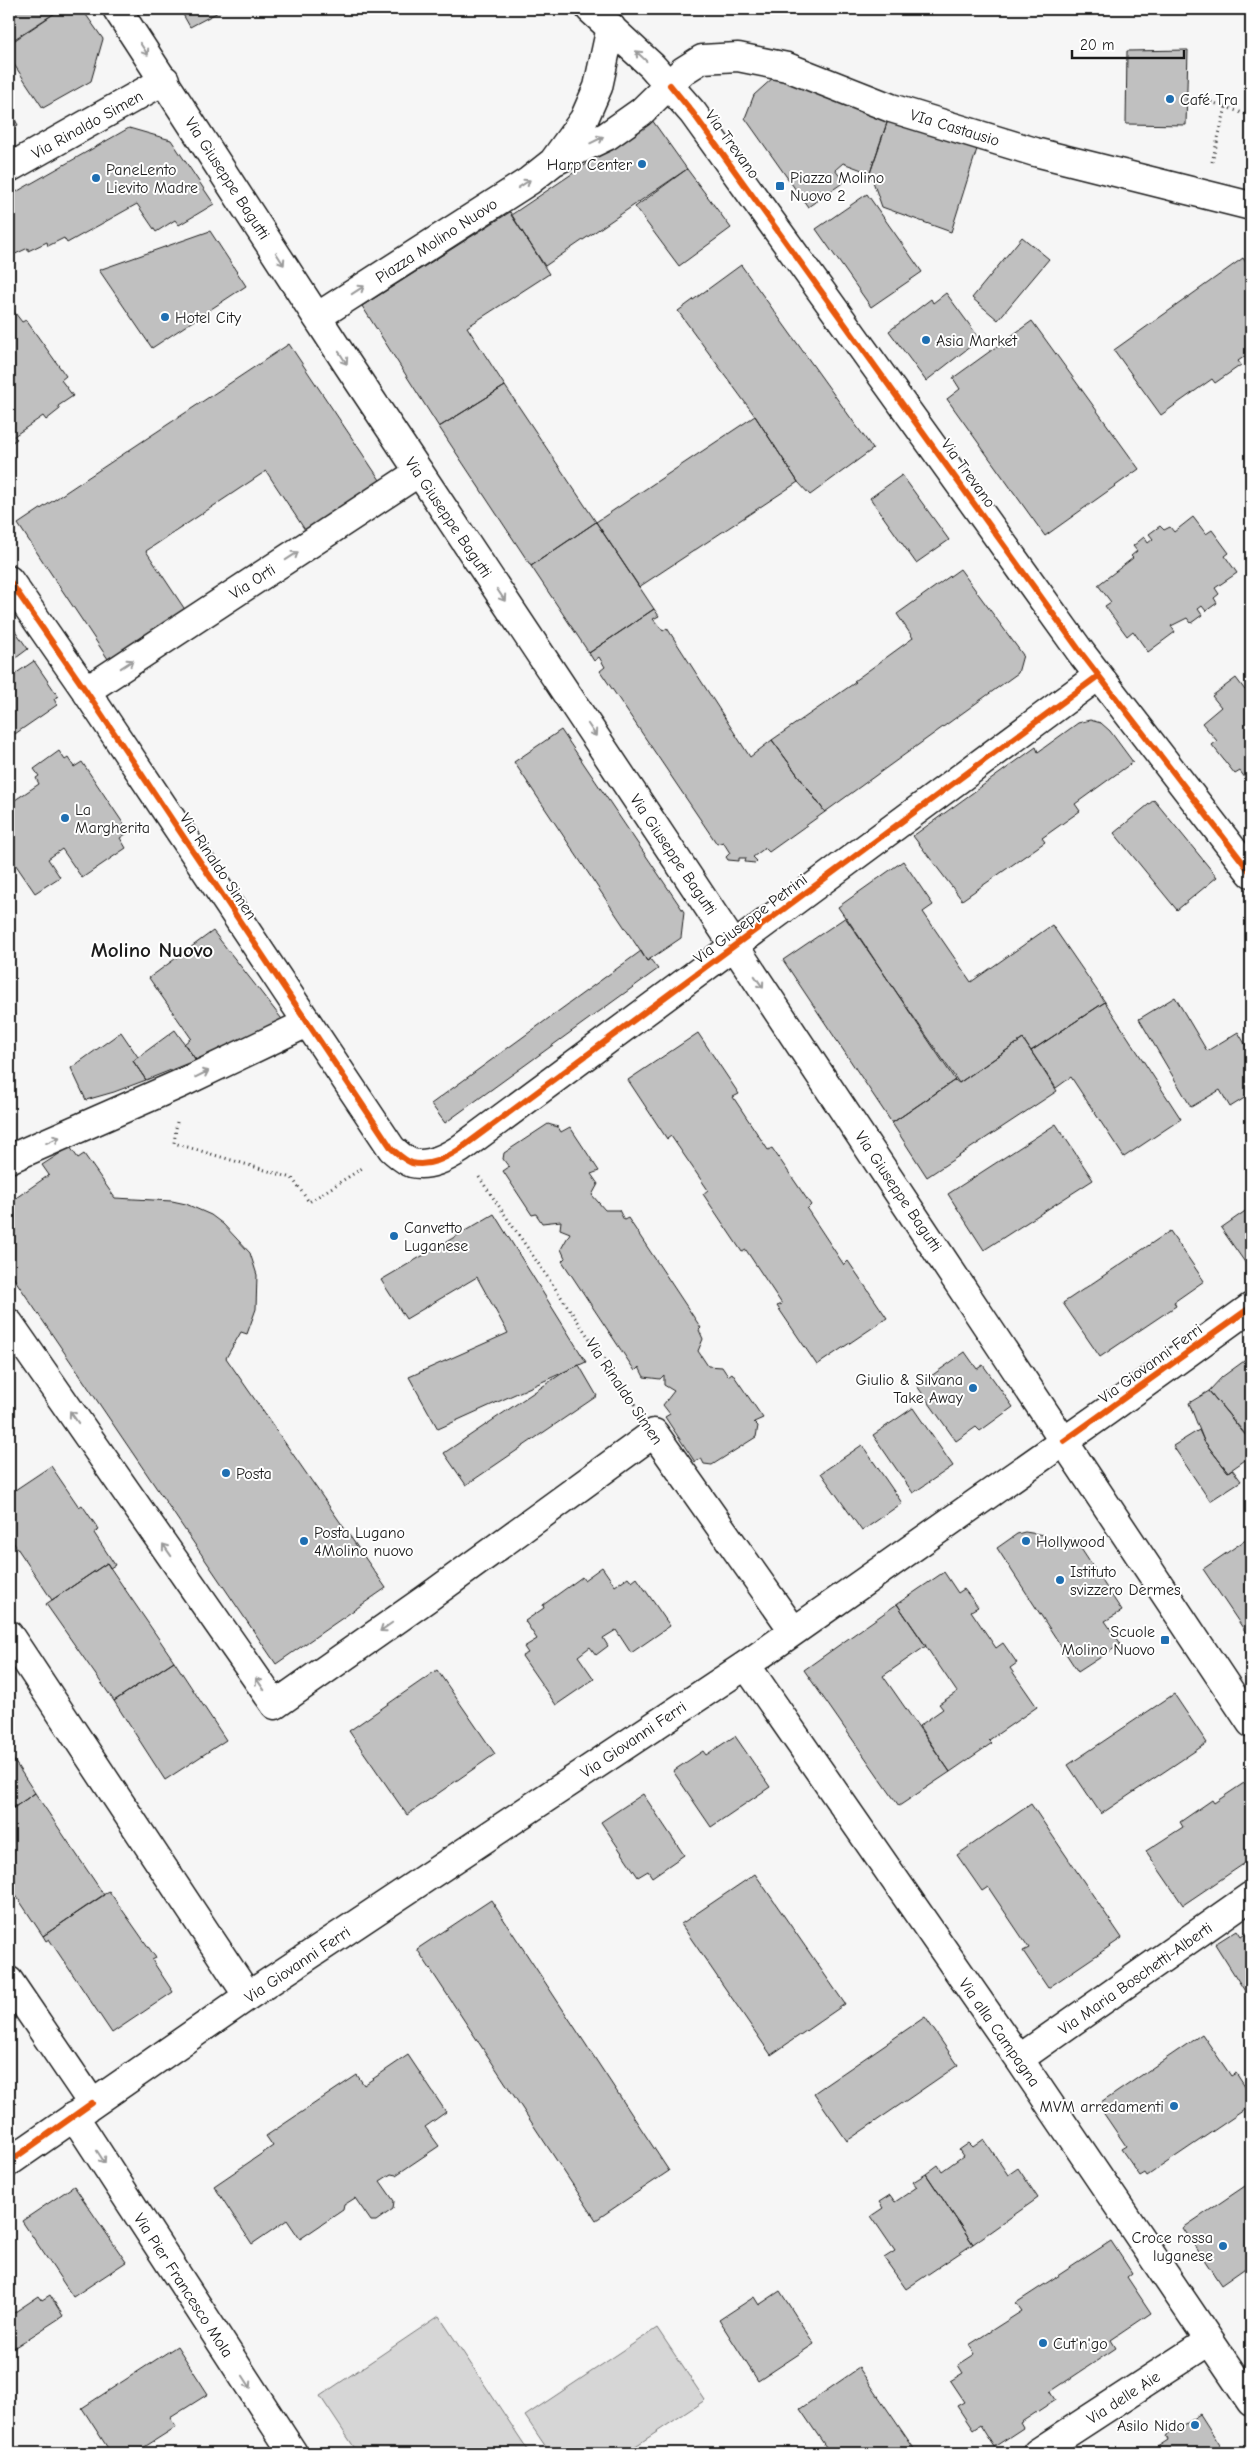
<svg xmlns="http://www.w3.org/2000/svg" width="1260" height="2462" viewBox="0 0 1260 2462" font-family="'Comic Neue',sans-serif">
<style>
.green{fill:#d6d6d6;stroke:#797979}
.building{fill:#c0c0c0;stroke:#1c1c1c}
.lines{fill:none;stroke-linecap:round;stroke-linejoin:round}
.minor-casing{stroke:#1c1c1c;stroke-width:31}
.major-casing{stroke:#1c1c1c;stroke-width:31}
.path{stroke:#1c1c1c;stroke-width:3;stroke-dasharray:1 4;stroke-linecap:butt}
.minor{stroke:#fff;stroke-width:28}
.major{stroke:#fff;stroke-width:28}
.cycleway-casing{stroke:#fff;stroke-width:9}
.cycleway{stroke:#e8590c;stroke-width:6}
.oneway{stroke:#999}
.poi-dot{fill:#1f6fb2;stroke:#fff;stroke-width:2}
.labels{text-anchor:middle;stroke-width:4;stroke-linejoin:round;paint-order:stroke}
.poi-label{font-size:16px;fill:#1c1c1c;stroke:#fff;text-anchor:start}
.street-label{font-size:16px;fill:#1c1c1c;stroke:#fff}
.district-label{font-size:21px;font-weight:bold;fill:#1c1c1c;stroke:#fff}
</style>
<rect width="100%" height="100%" fill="#f6f6f6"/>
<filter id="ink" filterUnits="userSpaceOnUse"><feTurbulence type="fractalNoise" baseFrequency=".02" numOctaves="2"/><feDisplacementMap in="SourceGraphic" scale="10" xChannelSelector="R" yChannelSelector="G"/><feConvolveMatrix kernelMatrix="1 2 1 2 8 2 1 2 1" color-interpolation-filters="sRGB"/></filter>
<g filter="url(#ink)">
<path class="green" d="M439,2316l91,137h-172l-38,-57z
M657,2328l48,72 -80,53h-75l-25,-37z"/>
<path class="building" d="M9,9h52l-48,31 -4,-8z
M61,9h21l21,30 -12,42 -48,27 -34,-51v-13z
M180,9h44l-34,18z
M1188,50l-2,75 -60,-1 1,-73z
M774,77l115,40 -19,56 -27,-10 -8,7 9,12 -36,25 -63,-89 9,-23z
M9,109l9,16 -9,5z
M889,117l88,32 -26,83 -69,-25 -12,-34z
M652,120l35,49 -142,97 -34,-51z
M129,128l42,12 43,64 -35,21 -4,-5 -19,12 -19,-28 -70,39 -3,-5 -16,8 -1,-4 -19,9v-3l-19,9v-61z
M687,169l44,59 -52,38 -44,-59z
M867,194l55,78 -51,35 -55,-78z
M510,212l39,62 -82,53 38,59 -66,41 -77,-121z
M210,231l36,55 -94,62 -53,-78z
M1022,237l27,22 -51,61 -26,-22z
M1243,258l8,12v82l-13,9 3,4 -26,18 -3,-4 -51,36 -47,-65z
M741,265l132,184 -63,46 -12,-13 -43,-66 -77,-105z
M946,293l34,46 -54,42 -37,-50 42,-32 2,4z
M12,309l10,13 4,-2 40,56 -5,4 12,16 -15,10 2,3 -14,11 -3,-4 -29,20 3,3 -8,5v-133z
M1032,321l107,148 -94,67 -98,-137 13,-10 -7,-11z
M289,344l95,142 -75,50 -43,-65 -120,80 42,63 -76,51 -94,-141z
M505,386l91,136 -65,44 -92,-139z
M755,416l43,66 -159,105 -43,-65z
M902,475l47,65 -33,23 -46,-65z
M1193,517l13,17 6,-4 17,23 -4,3 12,17 -22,15 4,6 -5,4 3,5 -11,8 -4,-5 -4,3 4,6 -11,8 -4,-5 -16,8 4,6 -27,20 -15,-21 -6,5 -22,-30 6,-4 -13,-17 35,-27 -2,-2 6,-5 -4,-5 11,-9 4,6 5,-4 -4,-5 11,-8 4,4 6,-3 4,5z
M596,522l58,87 -65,44 -58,-87z
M960,569l63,86 -5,18 -193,139 -53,-72 84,-58 -2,-1 59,-43 -16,-24z
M654,609l5,7 -6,3 10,12 4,-3 83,129 22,-17 53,72 -56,40 -4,-4 -12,9 4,4 -2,2 -10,-1 1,-4h-7v3l-11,-1 -2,-3 4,-4 -7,-11 -6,2 -117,-173 5,-4 -6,-10 -5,4 -5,-8z
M9,622l19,27 -19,14z
M34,661l24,35 -4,3 3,6 -48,33v-60z
M1236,678l9,12 6,-5v101l-11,-15 -5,3 -23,-29 5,-4 -15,-18 19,-16 -9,-11z
M1090,720l11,3 9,8 23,31 -58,42 5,7 -38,27 3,4 -83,58 -49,-64 123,-89 2,5 40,-29z
M561,730l123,182 -3,26 -34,23 -133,-199z
M59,751l6,9 3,-2 6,9 8,-5 47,70 -9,6 6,10 -44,30 -20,-29 -14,10 12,18 -25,16 -26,-38v-57l3,4 27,-18 -3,-6 3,-2 -5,-7z
M1154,800l63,77 -40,33 -63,-77z
M903,861l30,44 -10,7 48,70 81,-57 53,77 -74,49 -8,-12 -64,44 -121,-176z
M846,917l109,163 -63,43 -109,-163z
M213,931l72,92 -89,37 -12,-16 7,-6 -42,-60z
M641,951l6,10 3,-2 8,10 -213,154 -14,-19z
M1175,997l32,54 31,-19 13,22v40l-21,13 -10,-17 -29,17 -52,-88z
M1105,1002l76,117 -57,38 -53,-80 -15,11 -25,-37z
M175,1030l21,30 -50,20 -13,-19z
M121,1032l17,25 -5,4 13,19 -32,12 -28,8 -15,-32z
M698,1033l41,61 -6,3 35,53 4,-2 39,57 -4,4 37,56 4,-4 39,57 -70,47 -40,-59 5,-2 -36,-54 -4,2 -39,-58 5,-4 -37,-54 -4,3 -39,-59z
M1023,1039l34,52 -130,86 -35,-54 63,-43 4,3z
M548,1124l10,3 3,5 9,-5 29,44 -8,3 7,10 -6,11 13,15h14l5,10 4,-2 73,110 -2,2 4,9 -5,12 10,15 14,1 6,9 4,-3 31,45 -9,4 4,4 -2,11 -44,28 -8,-1 -3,-6 -6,4 -30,-45 5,-3 -7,-9 11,-14 -10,-6v-10l-4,4 -16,-2 -5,-10 -4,4 -73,-110 3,-3 -4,-9 9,-16 -10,-4 1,-8 -19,2 -6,-9 -4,1 -29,-44 6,-4 -6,-8 1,-6z
M1056,1124l37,56 -109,70 -36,-56z
M70,1147l8,11 6,-4 31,44 57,3 14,3 25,11 12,9 27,29 7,22 -1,34 -9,25 -6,-2 -15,26 160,230 -110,76 -267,-393v-71l1,2 39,-27 -7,-10z
M1251,1207v64l-30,-43z
M494,1214l92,148 -148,67 -29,-52 99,-44 -31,-56 -71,42 -25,-39z
M1170,1231l34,50 -30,21 2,4 -76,51 -37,-54z
M965,1352l12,17 6,-4 30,42 -33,24 -4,-4 -20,14 -39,-55z
M1251,1356v75l-5,4 -37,-44 13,-14z
M579,1365l18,31 -131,89 -22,-32 120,-81z
M1209,1391l42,51v14l-23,16 -24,-31 -15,-38z
M913,1408l40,58 -40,27 -40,-58z
M1199,1430l5,11 24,31 4,-3 9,12 -31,20 -37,-55z
M862,1445l40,58 -40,28 -41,-58z
M51,1466l28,41 3,-2 17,25 -5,3 21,32 -5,3 -3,-5 -55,37 -43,-64v-42z
M1025,1532l19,3 15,14 15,-11 48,73 -17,10 16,23 -43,28 -81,-124 20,-14z
M1250,1537l1,2v101l-48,-71z
M107,1563l67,98 -60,40 -68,-97z
M602,1567l13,19 13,-9 4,5 5,-4 33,48 -39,27 -15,-23 -13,8 5,8 -12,9 -6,-8 -12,9 16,23 -38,26 -34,-49 6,-3 -4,-6 13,-8 -12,-18 19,-13 -1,-3 39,-28 2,3z
M944,1572l14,21 6,-4 14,18 -7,4 25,37 7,-5 14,20 -7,5 27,39 -48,33 3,3 -42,29 -31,-46 24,-17 -4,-5 18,-12 -60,-88z
M897,1604l29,42 -43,30 67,96 -51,34 -95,-136z
M174,1661l52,79 -61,40 -51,-79z
M437,1670l58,84 -88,61 -58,-84z
M1174,1694l33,49 -106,71 -33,-49z
M735,1736l35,51 -59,40 -38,-56 30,-20 3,4z
M9,1753l26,40 -26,18z
M1244,1783l7,11v65l-68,46 -37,-54 37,-24 -3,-5 32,-22 2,3z
M35,1793l69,102 -61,41 -34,-51v-74z
M643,1794l41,61 -32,22 -4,-6 -10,6 -37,-55z
M1031,1804l91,134 -74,50 -25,-37 6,-3 -41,-61 -6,4 -25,-36z
M755,1874l90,130 -74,51 -90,-131z
M109,1891l47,67 -4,2 21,32 -61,41 -63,-94 -3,2 -3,-5z
M491,1900l178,271 -73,49 -179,-271z
M1251,1929v65l-3,2 -33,-52 22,-14 4,6z
M925,2017l33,48 -111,76 -33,-48z
M1202,2034l29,42 5,-3 15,23 -1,10 -103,70 -2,-3 -5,3 -19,-27 5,-3 -28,-41z
M408,2055l38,57 -21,15 14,19 -43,29 -5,-1 -11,7 14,20 -1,8 -17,12h-5l-16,-23 -11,7 -1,5 -43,29 -13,-19 -35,24 -38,-58 59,-40 -7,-10 91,-61 7,10z
M984,2139l24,36 10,-7 20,30 -65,46 -47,-70 12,-9 4,6 21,-15 -4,-6 10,-7 4,4z
M926,2174l47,70 -67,45 -22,-31 11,-7 -24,-35 12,-8 -4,-6 11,-7 5,7 22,-15 -4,-5z
M1251,2182v82l-30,21 -38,-57z
M74,2186l52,76 -53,35 -51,-76z
M1111,2241l21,32 -5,4 24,36 -40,27 5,8 -66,44 5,8 -35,23 3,5 -29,19 -14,-22 -7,5 -16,-24 7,-4 -14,-21 13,-8 -5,-8 17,-11 -6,-9 53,-34 -6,-8z
M780,2291l34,53 -56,37 -39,-61 35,-23 5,8z
M50,2295l13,21 -54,35v-35l30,-20 3,4z
M177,2346l31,48 -38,24 6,9 -41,26h-24l-29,-45z
M859,2368l58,85h-87l-30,-44z
M1200,2414l25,39h-77l20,-13 -2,-4z"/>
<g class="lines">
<g class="minor-casing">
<path id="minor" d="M553,162l54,-26 34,-24 42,-41 19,-12 36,-2 49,10 104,41 144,44 216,54
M9,168l156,-88
M317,317l212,-136 24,-19 31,-43 14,-32 13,-60
M9,580l77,111 306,458c5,4 13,12 20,14 17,4 34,-5 48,-14l638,-473
M86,691l333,-219
M9,1159l173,-76 125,-60
M9,1323l266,382 151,-106 228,-166 139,197
M9,1635l239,361
M746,1665l273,394 232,343
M9,1981l83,122
M1019,2059l232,-163
M74,2116l219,337
M9,2162l239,-166 498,-331 361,-254 144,-104
M1037,2453l172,-112"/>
</g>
<g class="major-casing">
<path id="major" d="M117,9l231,356 903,1358
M590,9l62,57 41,47 389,541 169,219"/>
</g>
<path class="path" d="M1197,97l54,19
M1212,162l14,-55
M177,1122l-3,21 118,35 17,24 55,-35
M479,1177l156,228"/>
<use href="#minor" class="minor"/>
<use href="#major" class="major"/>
<g class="cycleway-casing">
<path id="cycleway" d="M670,85l23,28 389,541 169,219
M9,580l77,111 306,458c5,4 13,12 20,14 17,4 34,-5 48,-14l638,-473
M1064,1441l187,-134
M9,2162l83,-59"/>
</g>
<use href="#cycleway" class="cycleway"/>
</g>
<defs><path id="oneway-shaft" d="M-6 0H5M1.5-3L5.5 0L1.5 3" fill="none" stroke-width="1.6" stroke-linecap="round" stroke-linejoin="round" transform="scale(1.25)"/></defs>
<g class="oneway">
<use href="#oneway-shaft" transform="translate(144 49) rotate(56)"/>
<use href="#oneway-shaft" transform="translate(641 56) rotate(-137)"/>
<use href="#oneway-shaft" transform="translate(597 140) rotate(-26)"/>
<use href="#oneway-shaft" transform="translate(524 184) rotate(-34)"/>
<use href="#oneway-shaft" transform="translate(280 259) rotate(57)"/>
<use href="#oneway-shaft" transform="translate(358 290) rotate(-33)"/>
<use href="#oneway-shaft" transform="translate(343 358) rotate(57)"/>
<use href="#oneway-shaft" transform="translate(292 556) rotate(-33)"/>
<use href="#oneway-shaft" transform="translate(501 595) rotate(56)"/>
<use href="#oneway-shaft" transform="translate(127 664) rotate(-33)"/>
<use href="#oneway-shaft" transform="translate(592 730) rotate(56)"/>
<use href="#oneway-shaft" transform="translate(759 982) rotate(55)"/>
<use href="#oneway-shaft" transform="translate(202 1074) rotate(-26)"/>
<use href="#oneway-shaft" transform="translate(53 1140) rotate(-24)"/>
<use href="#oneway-shaft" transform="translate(74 1417) rotate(-125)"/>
<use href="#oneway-shaft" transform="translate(167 1550) rotate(-125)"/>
<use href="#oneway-shaft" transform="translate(386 1627) rotate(145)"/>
<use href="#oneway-shaft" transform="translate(260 1684) rotate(-125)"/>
<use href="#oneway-shaft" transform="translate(101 2157) rotate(57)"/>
<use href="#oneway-shaft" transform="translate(247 2382) rotate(57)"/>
</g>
</g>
<g class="poi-dot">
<circle cx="1170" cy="99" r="5"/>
<circle cx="642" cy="164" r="5"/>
<circle cx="96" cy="178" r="5"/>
<rect x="775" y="181" width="10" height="10" rx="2.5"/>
<circle cx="165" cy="317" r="5"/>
<circle cx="926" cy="340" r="5"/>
<circle cx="65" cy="818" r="5"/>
<circle cx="394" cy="1236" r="5"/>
<circle cx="973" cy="1388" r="5"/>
<circle cx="226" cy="1473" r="5"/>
<circle cx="304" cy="1541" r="5"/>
<circle cx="1026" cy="1541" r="5"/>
<circle cx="1060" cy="1580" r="5"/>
<rect x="1160" y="1635" width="10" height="10" rx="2.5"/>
<circle cx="1174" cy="2106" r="5"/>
<circle cx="1223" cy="2246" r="5"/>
<circle cx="1043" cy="2343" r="5"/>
<circle cx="1195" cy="2425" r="5"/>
</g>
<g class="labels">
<g class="poi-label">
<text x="1180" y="105">Café Tra</text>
<text x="632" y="170" text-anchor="end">Harp Center</text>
<text x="106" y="175">PaneLento<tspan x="106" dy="18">Lievito Madre</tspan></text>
<text x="790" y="183">Piazza Molino<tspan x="790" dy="18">Nuovo 2</tspan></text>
<text x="175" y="323">Hotel City</text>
<text x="936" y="346">Asia Market</text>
<text x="75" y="815">La<tspan x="75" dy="18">Margherita</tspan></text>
<text x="404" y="1233">Canvetto<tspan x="404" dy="18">Luganese</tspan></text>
<text x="963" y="1385" text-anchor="end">Giulio &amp; Silvana<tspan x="963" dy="18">Take Away</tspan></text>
<text x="236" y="1479">Posta</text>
<text x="314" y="1538">Posta Lugano<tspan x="314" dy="18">4Molino nuovo</tspan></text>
<text x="1036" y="1547">Hollywood</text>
<text x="1070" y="1577">Istituto<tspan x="1070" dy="18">svizzero Dermes</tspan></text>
<text x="1155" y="1637" text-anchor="end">Scuole<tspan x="1155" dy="18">Molino Nuovo</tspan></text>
<text x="1164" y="2112" text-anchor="end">MVM arredamenti</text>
<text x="1213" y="2243" text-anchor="end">Croce rossa<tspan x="1213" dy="18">luganese</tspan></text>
<text x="1053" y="2349">Cut'n'go</text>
<text x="1185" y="2431" text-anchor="end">Asilo Nido</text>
</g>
<g class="street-label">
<text transform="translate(87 124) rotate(-29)" y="6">Via Rinaldo Simen</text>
<text transform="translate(955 127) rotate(17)" y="6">VIa Castausio</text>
<text transform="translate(733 144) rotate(54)" y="6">Via Trevano</text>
<text transform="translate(228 178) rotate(57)" y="6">Via Giuseppe Bagutti</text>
<text transform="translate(436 240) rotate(-33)" y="6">Piazza Molino Nuovo</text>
<text transform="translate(969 473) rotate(54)" y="6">Via Trevano</text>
<text transform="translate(449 517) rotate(56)" y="6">Via Giuseppe Bagutti</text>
<text transform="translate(252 581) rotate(-33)" y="6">Via Orti</text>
<text transform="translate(674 854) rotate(56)" y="6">Via Giuseppe Bagutti</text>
<text transform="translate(219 866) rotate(56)" y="6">Via Rinaldo Simen</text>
<text transform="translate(750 918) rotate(-37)" y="6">Via Giuseppe Petrini</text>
<text transform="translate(899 1191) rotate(56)" y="6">Via Giuseppe Bagutti</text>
<text transform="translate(1150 1363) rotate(-36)" y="6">Via Giovanni Ferri</text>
<text transform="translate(625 1391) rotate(56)" y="6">Via Rinaldo Simen</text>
<text transform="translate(633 1739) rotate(-34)" y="6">Via Giovanni Ferri</text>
<text transform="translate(297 1964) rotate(-34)" y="6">Via Giovanni Ferri</text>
<text transform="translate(1135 1978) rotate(-35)" y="6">Via Maria Boschetti-Alberti</text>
<text transform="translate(1000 2032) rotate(55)" y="6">Via alla Campagna</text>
<text transform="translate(184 2285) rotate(57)" y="6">Via Pier Francesco Mola</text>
<text transform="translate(1123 2397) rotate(-33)" y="6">Via delle Aie</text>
</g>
<g class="district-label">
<text x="152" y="957">Molino Nuovo</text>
</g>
</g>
<rect width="1260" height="2462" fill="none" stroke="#fff" stroke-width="30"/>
<rect x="15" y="15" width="1230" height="2432" fill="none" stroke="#1c1c1c" stroke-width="2" filter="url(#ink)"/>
<path d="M1072 50v8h112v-8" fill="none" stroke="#1c1c1c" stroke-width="2.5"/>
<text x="1080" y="50" font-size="15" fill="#1c1c1c" stroke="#ffffff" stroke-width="4" paint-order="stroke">20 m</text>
</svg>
